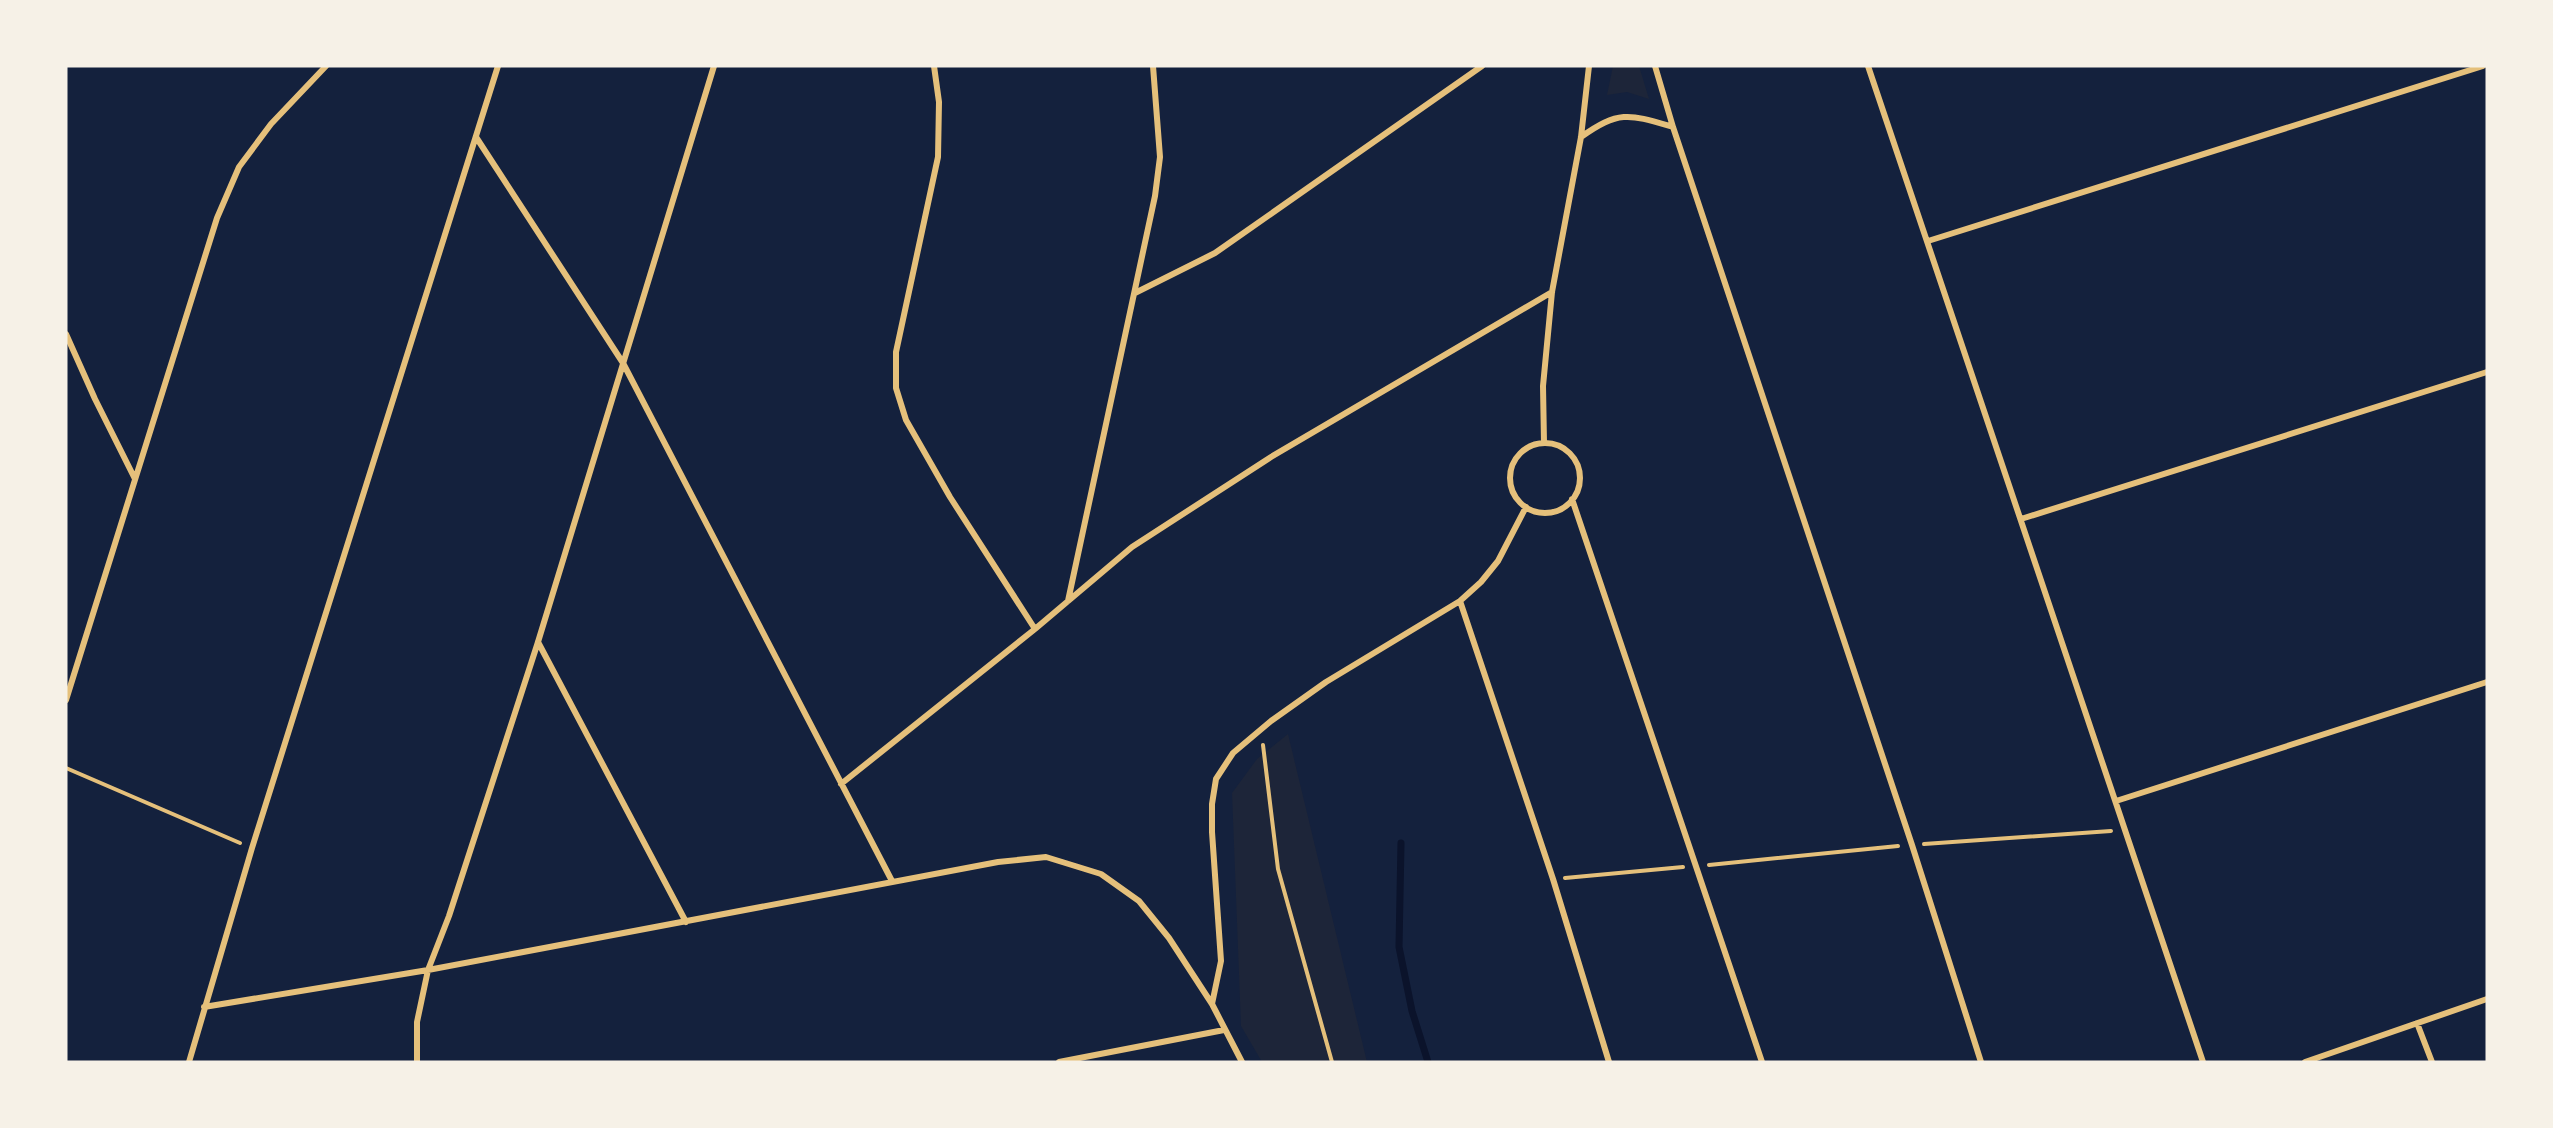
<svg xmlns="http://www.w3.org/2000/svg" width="2553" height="1128" viewBox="0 0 2553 1128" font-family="Lato,sans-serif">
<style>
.green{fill:#1d2539}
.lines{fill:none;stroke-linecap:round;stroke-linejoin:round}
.stream{stroke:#0b132b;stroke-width:7}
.path{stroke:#e5c07b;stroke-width:4}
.minor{stroke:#e5c07b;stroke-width:6}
</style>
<rect width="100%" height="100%" fill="#14213d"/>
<path class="green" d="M1613,66h26l10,33 -22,-7 -20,3z
M1288,734l79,328h-105l-21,-36 -9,-233 25,-34z"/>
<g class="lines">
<path class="stream" d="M1401,843l-2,104 13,64 16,51"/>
<path class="path" d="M1263,745l15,124 54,193
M66,768l174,75
M1924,844l187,-13
M1709,865l189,-19
M1565,878l118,-11"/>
<path class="minor" d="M934,66l5,36 -1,55 -42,195v36l10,32 44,77 85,132
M1655,66l18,61 239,718 69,217
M1868,66l335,996
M476,137l147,226 269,518
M1581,137c38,-27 48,-23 92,-10
M1928,241l555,-175
M1135,293l80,-40 267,-187
M66,334l29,65 40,80
M1544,443l-1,-57 9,-94 29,-155 8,-71
M1510 478a35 35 0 1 1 70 0a35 35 0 1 1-70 0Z
M1572,499l190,563
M2021,519l466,-147
M1068,601l87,-405 5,-39 -7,-91
M1460,601l93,278 56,183
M538,642l148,280
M66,700l151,-482 22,-51 32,-43 55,-58
M841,784l194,-155 97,-82 139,-90 281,-165
M2116,801l371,-119
M1212,1004l9,-43 -9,-129v-28l4,-25 17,-26 38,-32 55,-39 134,-81 21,-19 17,-21 28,-54
M204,1007l224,-37 570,-108 48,-5 55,17 38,27 30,37 43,66 30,58
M2417,1023l15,39
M189,1062l63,-214 246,-782
M417,1062v-40l11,-52 21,-54 89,-274 176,-576
M1059,1062l165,-32
M2305,1062l182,-63"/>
</g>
<rect width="2553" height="1128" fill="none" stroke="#f6f1e7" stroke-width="135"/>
</svg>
